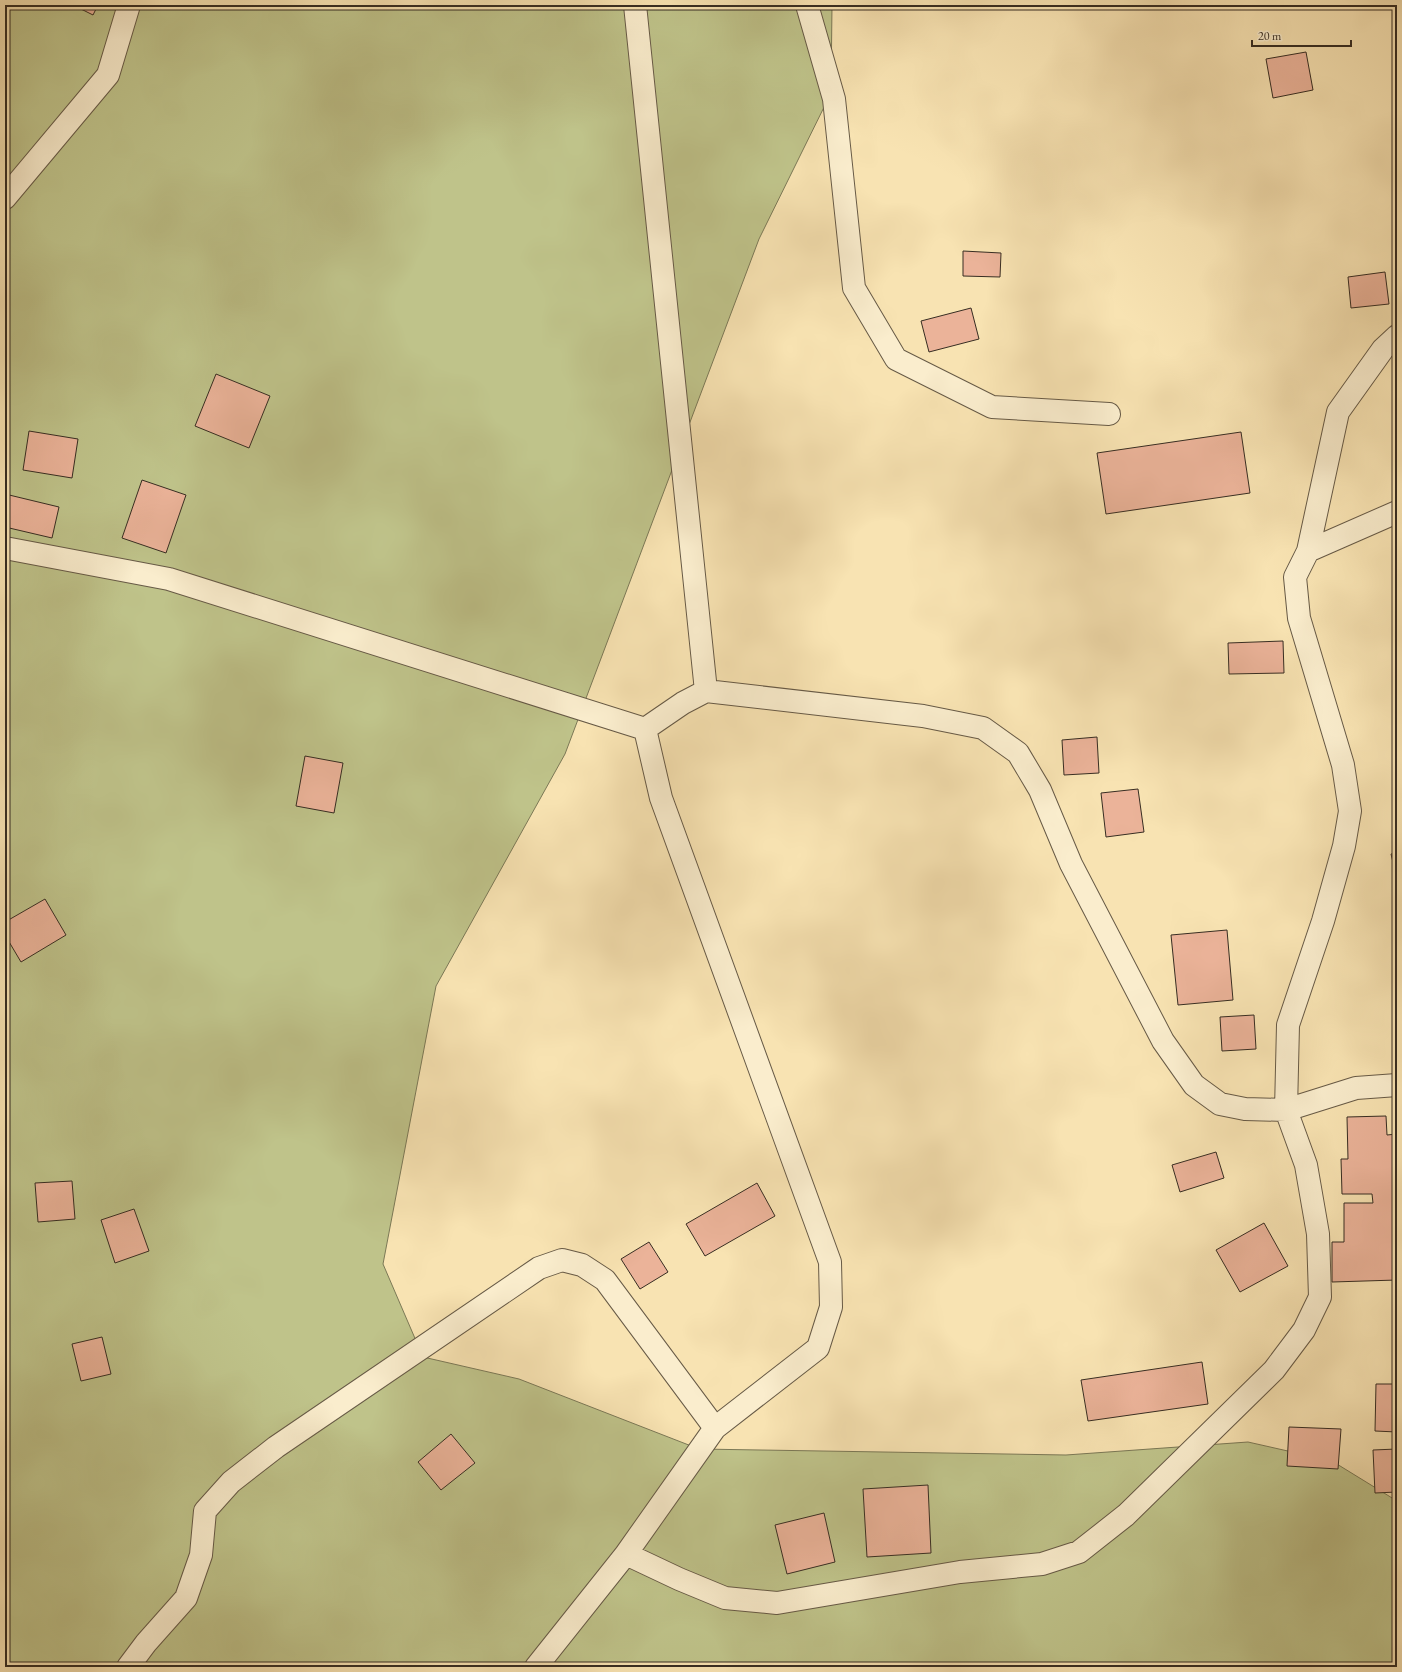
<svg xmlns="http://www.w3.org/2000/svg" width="1402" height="1672" viewBox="0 0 1402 1672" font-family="'EB Garamond',serif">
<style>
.green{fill:#bfc38a;stroke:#7b7856}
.building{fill:#ebb399;stroke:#372d22}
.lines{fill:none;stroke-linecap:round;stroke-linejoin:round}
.minor-casing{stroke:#675a46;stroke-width:24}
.minor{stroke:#faedcd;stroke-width:22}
</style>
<rect width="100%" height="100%" fill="#f8e3b2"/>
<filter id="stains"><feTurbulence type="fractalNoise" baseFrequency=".005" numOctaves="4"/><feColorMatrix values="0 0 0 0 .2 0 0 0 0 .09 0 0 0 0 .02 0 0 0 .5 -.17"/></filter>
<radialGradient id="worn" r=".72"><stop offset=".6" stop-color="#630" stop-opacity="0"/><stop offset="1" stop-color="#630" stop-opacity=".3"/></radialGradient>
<path class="green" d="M5,5h827l-1,88 -72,146 -194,515 -129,232 -53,278 40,93 96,22 180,70 367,6 182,-13 84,19 65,40v166h-1392z"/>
<path class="building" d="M73,5h25l-5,10z
M1306,52l7,38 -40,8 -7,-39z
M963,251l38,2 -1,24 -37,-1z
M1385,272l4,32 -38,4 -3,-31z
M971,308l8,31 -50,13 -8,-31z
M216,374l54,22 -21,52 -54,-22z
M29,431l49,8 -6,39 -49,-8z
M1241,432l9,61 -144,21 -9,-61z
M142,480l44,15 -20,58 -44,-15z
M5,494l54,13 -7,31 -47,-11z
M1283,641l1,32 -55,1 -1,-31z
M1097,737l2,36 -35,2 -2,-35z
M305,756l38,7 -9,50 -38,-7z
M1138,789l6,43 -38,5 -5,-44z
M1397,853v26l-6,-25z
M45,899l21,36 -45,27 -16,-27v-13z
M1227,930l6,70 -55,5 -7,-70z
M1254,1015l2,34 -34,2 -2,-34z
M1386,1116l1,19 10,-1v146l-65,2v-40h12v-39h29l-1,-9h-30l-1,-35h7l-1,-42z
M1216,1152l8,26 -44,14 -8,-27z
M72,1181l3,38 -37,3 -3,-39z
M757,1183l18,33 -70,40 -19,-32z
M134,1209l15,42 -34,12 -14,-43z
M1264,1223l24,43 -48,26 -24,-42z
M649,1242l19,30 -28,17 -19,-30z
M102,1337l9,37 -30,7 -9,-37z
M1202,1362l6,42 -120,17 -7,-41z
M1376,1384h21v48l-22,-1z
M1289,1427l52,2 -3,40 -51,-3z
M451,1434l24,29 -34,27 -23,-28z
M1397,1449v43l-22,1 -2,-43z
M928,1485l3,68 -64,4 -4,-68z
M824,1513l11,49 -48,12 -12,-49z"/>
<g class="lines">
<g class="minor-casing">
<path id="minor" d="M635,5l71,686
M807,5l27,94 20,189 42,71 96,48 117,7
M5,198l103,-123 21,-70
M1397,512l-89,39 -13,26 4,41 44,147 7,46 -6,35 -21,75 -35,104 -2,85 70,-22 41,-3
M5,548l164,31 476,150
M1308,551l30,-139 45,-63 14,-13
M626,1554l53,25 46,19 52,5 183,-31 82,-8 37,-12 47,-37 148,-145 30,-40 16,-33 -2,-63 -12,-69 -20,-55 -41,-1 -25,-5 -26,-19 -31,-44 -92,-177 -31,-74 -22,-37 -35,-25 -60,-12 -217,-25 -23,12 -38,26
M128,1667l18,-24 40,-45 15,-43 4,-44 26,-29 45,-35 263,-179 23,-8 20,5 23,15 110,148
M536,1667l90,-113 89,-126 103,-80 13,-41 -1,-45 -169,-464 -16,-69"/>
</g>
<use href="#minor" class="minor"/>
</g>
<rect width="1402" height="1672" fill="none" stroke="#f8e3b2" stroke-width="20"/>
<rect x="6" y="6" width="1390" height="1660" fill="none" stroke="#372d22" stroke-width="2"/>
<rect x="10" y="10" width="1382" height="1652" fill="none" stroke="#372d22"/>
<path d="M1252 40v6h99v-6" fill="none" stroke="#372d22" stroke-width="2"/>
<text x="1258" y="40" font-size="12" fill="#372d22" stroke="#faedcd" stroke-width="3" paint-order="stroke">20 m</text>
<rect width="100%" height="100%" filter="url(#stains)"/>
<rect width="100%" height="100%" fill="url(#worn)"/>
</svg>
